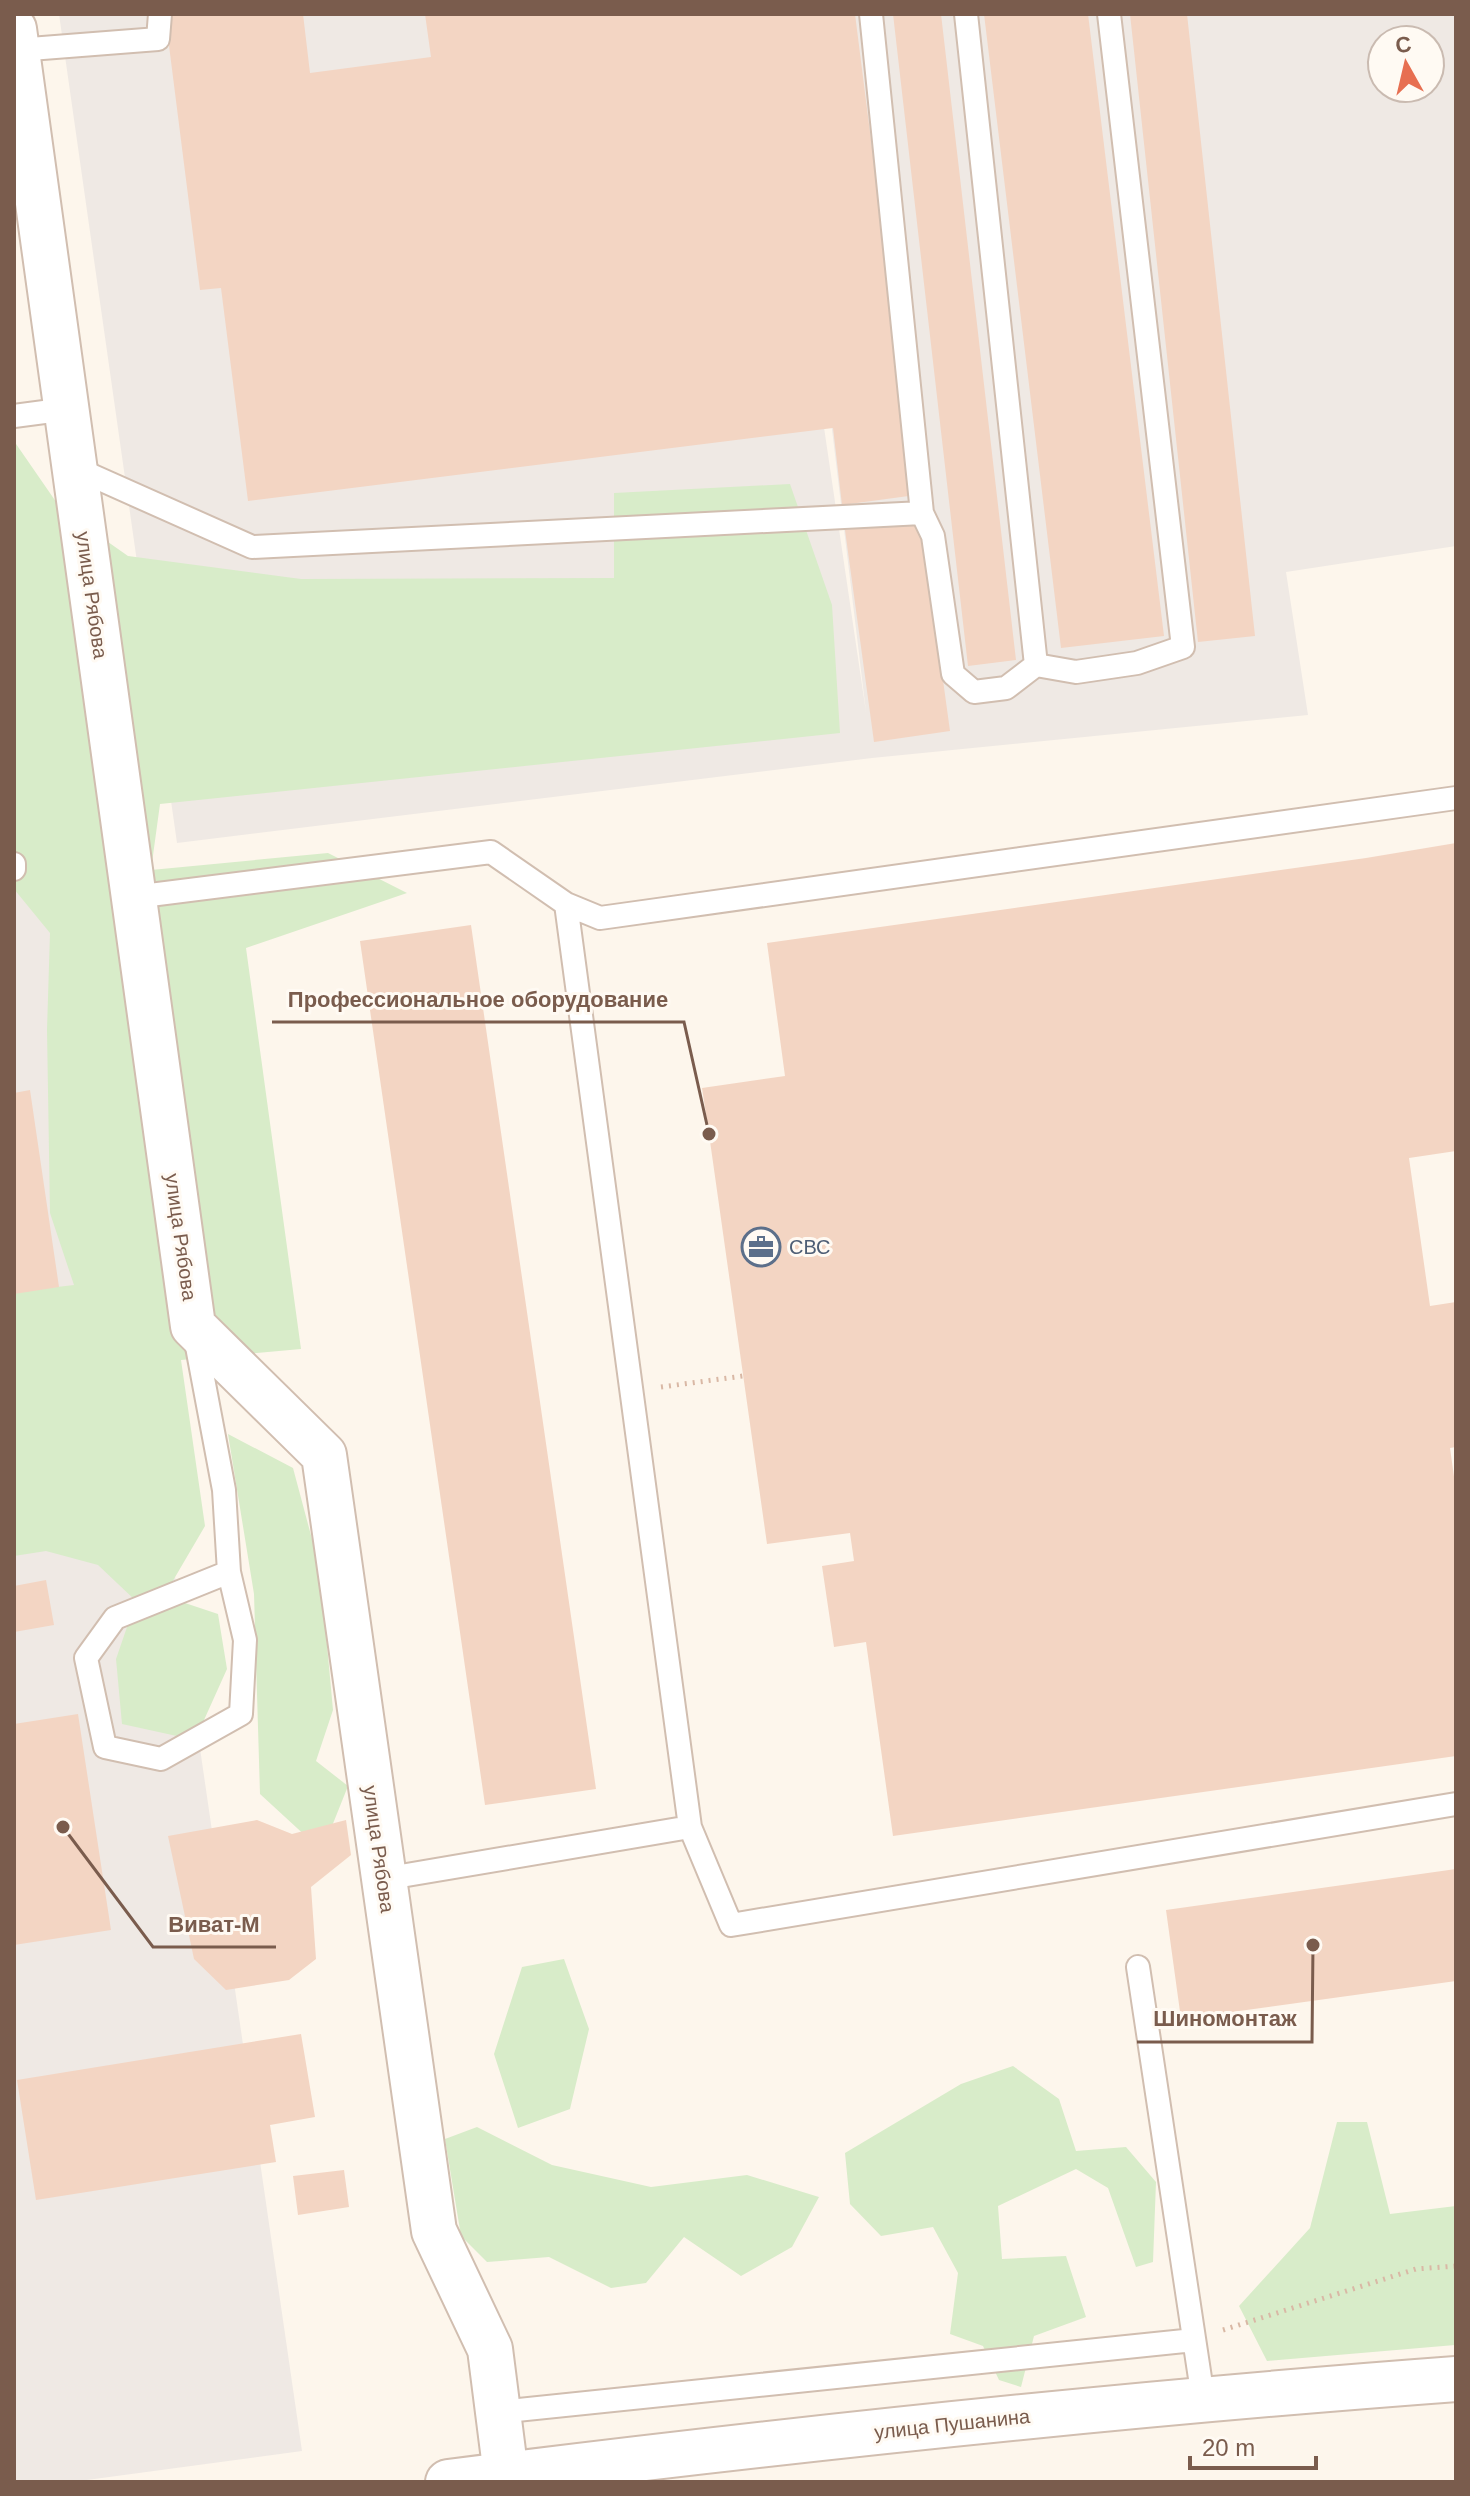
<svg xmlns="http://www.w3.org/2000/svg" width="1470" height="2496" viewBox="0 0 1470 2496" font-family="Helvetica,sans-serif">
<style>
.industrial{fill:#efe9e4;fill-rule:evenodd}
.green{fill:#d8ecc9}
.building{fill:#f3d5c3}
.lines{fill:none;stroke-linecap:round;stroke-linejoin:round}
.service-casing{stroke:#d1beb0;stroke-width:26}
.minor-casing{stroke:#d1beb0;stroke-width:48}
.tertiary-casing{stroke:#d1beb0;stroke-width:48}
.path{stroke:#d9b8a5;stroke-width:5;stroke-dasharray:2 6;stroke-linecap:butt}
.service{stroke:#fff;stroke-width:22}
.minor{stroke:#fff;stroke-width:44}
.tertiary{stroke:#fff;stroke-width:44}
.labels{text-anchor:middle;stroke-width:6;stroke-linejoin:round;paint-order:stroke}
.street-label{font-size:20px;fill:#7a5c4d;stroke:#fffaf3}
.service-label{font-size:20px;fill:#4e5e75;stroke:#fffaf3;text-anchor:start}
.leader{fill:none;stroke:#7a5c4d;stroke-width:3}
.callout-dot{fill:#7a5c4d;stroke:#fffaf3;stroke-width:3}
.callout-label{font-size:22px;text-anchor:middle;font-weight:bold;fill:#7a5c4d;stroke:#fffaf3;stroke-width:6;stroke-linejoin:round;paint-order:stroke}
</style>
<rect width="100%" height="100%" fill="#fdf6ec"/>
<path class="industrial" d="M59,14h704l103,698 -84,-698h674v532l-170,26 22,143 -436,43 -695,85zM1382,40h48v48h-48z
M14,467l288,1984 -230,31h-58z"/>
<path class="green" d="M14,441l47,68 67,47 173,23 313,-1v-85l176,-9 42,121 8,128 -680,71 -9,66 177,-17 79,40 -161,55 55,401 -120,11 24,166 -41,70 54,18 9,55 -32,71 -73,-16 -6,-65 20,-58 -38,-36 -52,-14 -32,5v-264l60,-7 -24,-72 -3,-183 3,-97 -36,-44z
M228,1434l65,34 27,101 13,141 -17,51 32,25 -26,65 -62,-57 -6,-200z
M564,1959l25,70 -19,80 -52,19 -24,-74 28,-87z
M1013,2066l46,33 17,52 50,-4 30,35 -3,80 -17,5 -28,-79 -32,-19 -78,37 4,53 64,-3 20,61 -52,19 -13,51 -22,-7 -16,-34 -33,-12 8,-61 -25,-46 -52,9 -31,-32 -5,-51 116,-69z
M1337,2122h30l23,92 66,-8 -1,139 -188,16 -28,-55 71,-78z
M477,2127l75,38 99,22 96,-12 72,22 -27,50 -51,29 -57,-39 -38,46 -35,5 -62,-31 -62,5 -26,-26 -16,-97z"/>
<path class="building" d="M165,14h138l7,59 121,-16 -6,-43h430l61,481 -74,10 -9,-77 -585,73 -27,-213 -21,2z
M893,14h48l75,646 -48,6z
M984,14h104l76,622 -103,12z
M1130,14h57l68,622 -57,6z
M921,520l29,211 -76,11 -29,-212z
M1456,843v308l-47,7 21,148 26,-4v145l-6,1 6,43v265l-563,80 -27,-194 -32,5 -12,-81 32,-5 -4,-28 -83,11 -58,-410 -7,-46 83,-12 -18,-133 599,-85z
M471,925l125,864 -111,16 -125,-864z
M30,1090l29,197 -45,7v-201z
M46,1580l8,45 -40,7v-46z
M78,1714l33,216 -97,15v-221z
M257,1820l35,14 54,-14 5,35 -40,32 5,72 -27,21 -63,10 -32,-31 -26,-123z
M1456,1869v112l-275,38 -15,-109z
M301,2034l14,83 -45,8 6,37 -240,38 -19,-120z
M344,2170l5,37 -51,8 -5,-39z"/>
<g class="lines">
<g class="service-casing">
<path id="service" d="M17,50l141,-11 2,-25
M14,416l53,-7
M75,468l177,79 670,-34 -51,-499
M922,513l11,23 20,138 21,18 32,-4 30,-23 -70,-651
M1036,665l40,7 61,-9 46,-16 -74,-633
M14,864v5
M134,897l357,-45 75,52 124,923 -307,52
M566,904l34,14 856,-120
M195,1336l29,154 5,82 16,68 -4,74 -80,45 -56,-12 -19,-89 29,-40 114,-46
M690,1827l41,98 725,-121
M1138,1967l65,431
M498,2412l696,-72"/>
</g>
<g class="minor-casing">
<path id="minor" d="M14,29l179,1297 131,129 110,776 56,118 16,126"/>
</g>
<g class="tertiary-casing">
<path id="tertiary" d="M448,2482c335,-42 671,-78 1008,-103"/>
</g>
<path class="path" d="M661,1387l82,-11
M1223,2330l193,-61 40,-3"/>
<use href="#service" class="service"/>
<use href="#minor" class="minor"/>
<use href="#tertiary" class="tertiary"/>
</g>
<defs>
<g id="office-ring" transform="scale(2)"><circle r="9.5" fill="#fffaf3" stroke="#5c6f8a" stroke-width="1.5"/><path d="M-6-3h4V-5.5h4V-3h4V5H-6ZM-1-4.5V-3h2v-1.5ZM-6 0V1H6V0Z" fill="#5c6f8a"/></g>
</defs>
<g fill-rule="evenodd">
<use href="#office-ring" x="761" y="1247"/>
</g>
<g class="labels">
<g class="street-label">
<text transform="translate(92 595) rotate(82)" y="7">улица Рябова</text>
<text transform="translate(181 1237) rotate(82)" y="7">улица Рябова</text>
<text transform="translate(379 1849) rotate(82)" y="7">улица Рябова</text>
<text transform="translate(952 2424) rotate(-6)" y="7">улица Пушанина</text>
</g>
<g class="service-label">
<text x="789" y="1254">СВС</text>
</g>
</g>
<path class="leader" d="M709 1134L684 1022H272M63 1827L153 1947H276M1313 1945L1312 2042H1137"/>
<g class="callout-dot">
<circle cx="709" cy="1134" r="8"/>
<circle cx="63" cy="1827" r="8"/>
<circle cx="1313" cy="1945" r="8"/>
</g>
<g class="callout-label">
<text x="478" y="1007">Профессиональное оборудование</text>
<text x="214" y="1932">Виват-М</text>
<text x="1225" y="2026">Шиномонтаж</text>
</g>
<rect width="1470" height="2496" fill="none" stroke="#7a5c4d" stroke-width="32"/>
<g transform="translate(1406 64) rotate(352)"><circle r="38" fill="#fffaf3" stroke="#cabbb1" stroke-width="2"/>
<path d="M0-6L14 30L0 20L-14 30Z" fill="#e76f51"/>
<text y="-12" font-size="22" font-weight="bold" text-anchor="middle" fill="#7a5c4d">С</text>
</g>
<path d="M1190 2456v12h126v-12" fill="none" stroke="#7a5c4d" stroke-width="4"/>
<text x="1202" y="2456" font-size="24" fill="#7a5c4d" stroke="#fffaf3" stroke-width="6" paint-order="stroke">20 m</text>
</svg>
